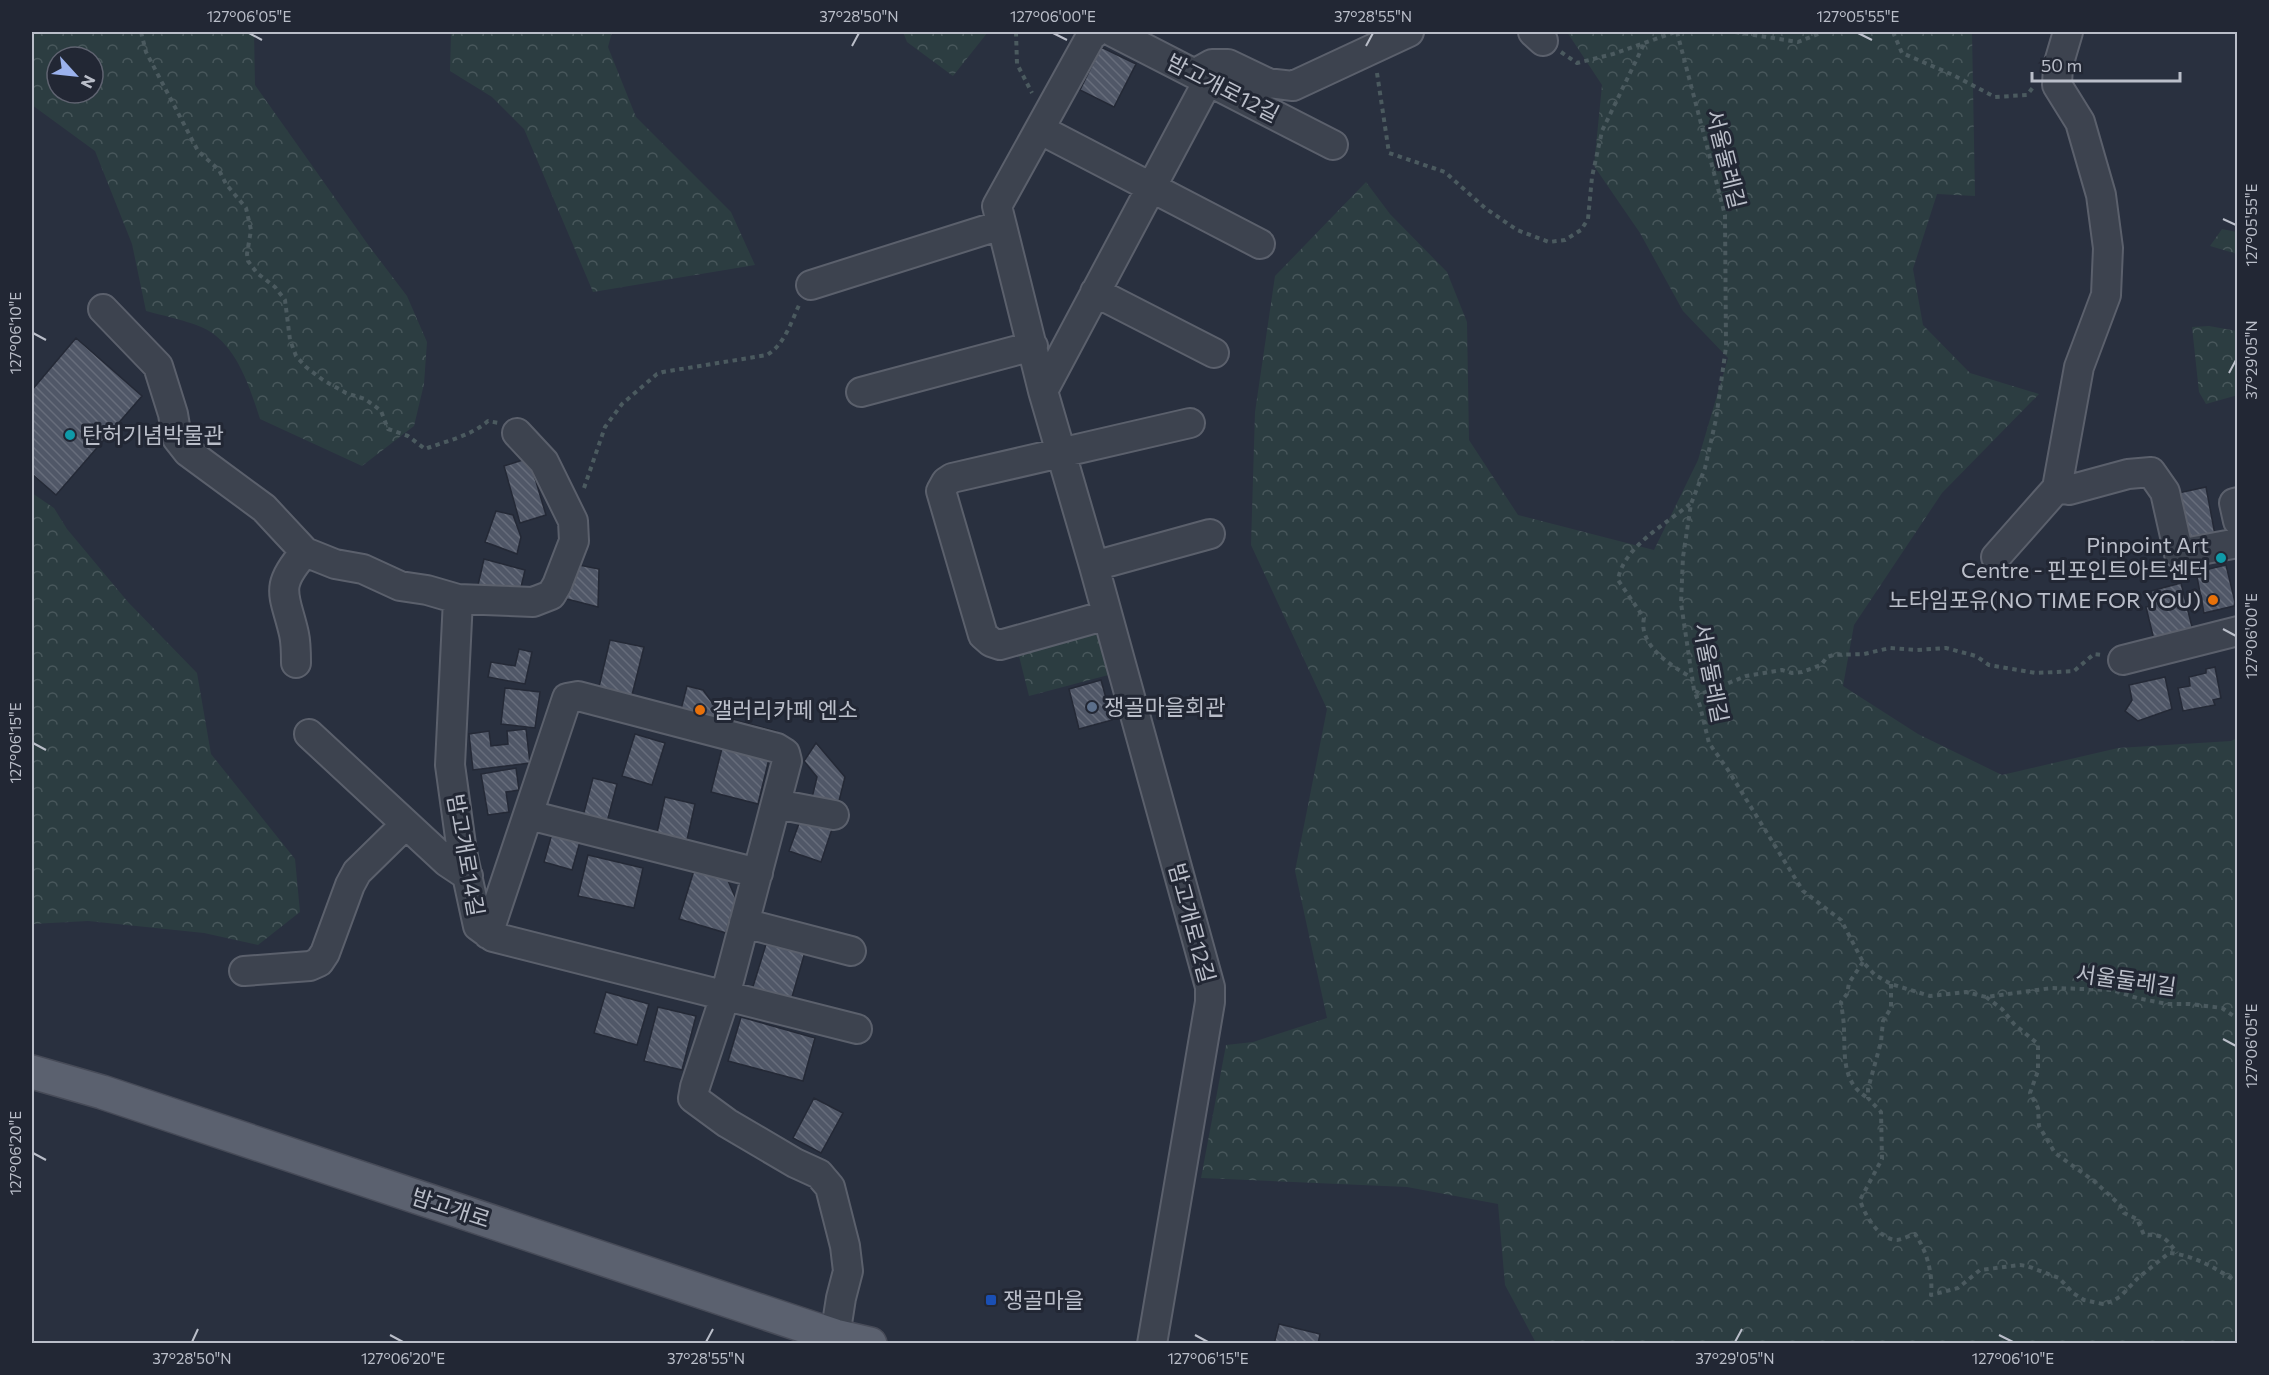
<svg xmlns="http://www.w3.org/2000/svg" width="2269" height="1375" viewBox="0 0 2269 1375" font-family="Commissioner,'Noto Sans KR',sans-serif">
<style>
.forest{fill:url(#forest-crowns);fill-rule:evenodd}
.building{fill:url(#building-back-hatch);stroke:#242936;stroke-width:1.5}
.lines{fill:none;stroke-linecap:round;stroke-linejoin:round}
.minor-casing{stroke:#5b606c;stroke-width:32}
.major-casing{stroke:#474b58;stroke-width:36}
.path{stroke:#4b5a5f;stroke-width:4;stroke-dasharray:4.5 4.5;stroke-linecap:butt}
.minor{stroke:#3d434f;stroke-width:28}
.major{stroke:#5b616f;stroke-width:33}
.ticks{fill:none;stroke:#babec9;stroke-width:2}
.culture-dot{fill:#0f9aa8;stroke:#222734;stroke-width:2}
.food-dot{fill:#e8710a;stroke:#222734;stroke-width:2}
.service-dot{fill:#5c6f8a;stroke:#222734;stroke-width:2}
.transit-dot{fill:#1a4fb4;stroke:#222734;stroke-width:2}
.labels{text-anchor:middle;stroke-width:6;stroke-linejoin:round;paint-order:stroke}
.street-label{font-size:22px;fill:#babec9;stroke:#222734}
.poi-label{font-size:22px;fill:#babec9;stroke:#222734;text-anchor:start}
.neatline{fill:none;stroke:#babec9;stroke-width:2}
.ticks-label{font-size:15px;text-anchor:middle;fill:#babec9}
</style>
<defs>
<pattern id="forest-crowns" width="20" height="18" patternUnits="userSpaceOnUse" patternTransform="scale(1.5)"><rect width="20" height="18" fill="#2c3d41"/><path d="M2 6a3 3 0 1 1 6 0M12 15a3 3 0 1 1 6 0" fill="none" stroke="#48575b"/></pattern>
<pattern id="building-back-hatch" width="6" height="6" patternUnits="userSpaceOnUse" patternTransform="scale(1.5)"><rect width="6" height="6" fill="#505767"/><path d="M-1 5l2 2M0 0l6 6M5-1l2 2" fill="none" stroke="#676d7b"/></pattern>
</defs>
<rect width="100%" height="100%" fill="#29303f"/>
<path class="forest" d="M32,32h222l1,53 114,161 38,50 20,46 -3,42 -10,42 -52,40 -102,-47c-10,-31 -22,-70 -51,-88 -12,-8 -48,-16 -63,-20l-14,-67 -37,-93 -63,-46zM57,57h36v36h-36z
M451,32h161l-4,15 28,70 95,95 24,53 -162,27 -69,-163 -32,-32 -42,-26z
M903,32h85l-35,44 -46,-34z
M1567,32h405l3,164 -38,-2 -24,75 10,56 47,48 69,21 -97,99 -88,132 -11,61 75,48 84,41 116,-27 113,-7 6,-3v605h-701l-31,-58 -7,-81 -91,-17 -206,-9 25,-133 27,-3 74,-24 -32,-147 32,-162 -76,-164 4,-133 20,-136 91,-94 24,32 57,58 20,50 2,118 49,75 136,35 44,-90 30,-102 -45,-47 -43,-78 -46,-67 8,-81z
M2222,229l15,3v22l-27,-8z
M2209,326l28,5 1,64 -32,9 -7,-12 -7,-65z
M32,493l22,15 13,21 61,73 69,71 14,81 84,105 5,53 -42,33 -54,-12 -116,-12 -56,3z
M1105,629l11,44 -87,23 -11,-44z"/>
<path class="building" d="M1101,47l35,17 -22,43 -34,-17z
M76,338l66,58 -86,99 -24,-21v-84z
M529,458l17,57 -26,8 -16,-57z
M2206,487l10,53 -35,7 -12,-52z
M496,511l17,4 8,22 -4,17 -32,-12z
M484,559l41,11 -6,26 -41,-11z
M569,563l30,6 -1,38 -35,-9z
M2226,565l9,37 -1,4 -30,7 -8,-41z
M2181,583l13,52 -39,9 -9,-37 9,-2 -4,-14z
M610,640l34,7 -13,52 -33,-8z
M519,649l13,3 -7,32 -37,-7 3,-15 24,4z
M2215,667l6,31 -8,2 2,5 -32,6 -5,-23 12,-2 -1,-9 17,-4v-4z
M2165,677l7,32 -34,12 -13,-10 7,-11 -3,-15z
M1101,680l11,40 -33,9 -10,-40z
M687,686l16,4 20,27 53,14 -4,14 -94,-24z
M505,688l35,4 -5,36 -34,-4z
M526,729l4,34 -57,7 -4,-36 20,-3 2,15 17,-2 -1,-13z
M635,734l30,9 -13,42 -30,-9z
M816,743l29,34 -8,32 -26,-7 6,-25 -13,-16z
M722,748l47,11 -11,45 -47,-12z
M516,768l3,22 -13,2 3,20 -21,3 -7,-41z
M593,778l24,6 -11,42 -24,-6z
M665,797l30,7 -8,36 -30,-7z
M801,818l31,11 -11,33 -32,-11z
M553,830l28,8 -9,32 -28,-8z
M588,855l55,13 -9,40 -56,-12z
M695,867l31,9 10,23 -10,34 -47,-14z
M767,941l38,11 -15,52 -39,-11z
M606,992l43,12 -12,41 -43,-12z
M658,1007l38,9 -14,54 -38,-9z
M741,1017l74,21 -12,43 -75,-20z
M814,1098l29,15 -22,40 -28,-15z
M1279,1324l41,10 -2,10h-44z"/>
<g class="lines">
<g class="minor-casing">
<path id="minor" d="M1096,32l-5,4 -94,170 46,185 51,175 116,421v15l-58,342
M1113,32l220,113
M1533,32l10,9
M1196,73l16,-9h16l40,19 25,3 116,-54
M1041,130l219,114
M811,285l190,-60
M1095,292l119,61
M103,309l55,57 15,48 4,24 11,14 76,56 41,44 30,12 28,5 37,17 27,4 31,9 75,3 18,-7 6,-10 17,-44 -1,-20 -29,-59 -27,-29
M1043,391l166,-312
M861,392l172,-46
M2057,488l12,2 59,-16 23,-2 14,20 14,62 59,-11
M2238,502l-4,1 4,18
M1996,557l61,-69 22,-121 27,-72 2,-47 -7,-53 -21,-73 -23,-37 1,-19 10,-34
M1094,566l116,-32
M458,599l-8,166 12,87 16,74 15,11 364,92
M1107,615l-107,30 -9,-3 -8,-7 -42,-144 5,-9 6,-4 238,-55
M2123,660l115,-29
M296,663c0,-10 0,-20 -2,-29 -9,-40 -21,-46 11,-82
M309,734l138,128 21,14
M776,804l58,11
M529,815l229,58
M744,923l107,28
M488,934l79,-236 11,-2 199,52 8,5 2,8 -62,235 -30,91 -2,11 34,25 68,40 24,11 11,13 15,59 3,25 -7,27 -6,38 -4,8
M244,971l66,-5 9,-4 6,-9 25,-68 7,-13 49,-48"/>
</g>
<g class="major-casing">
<path id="major" d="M32,1072l70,20 733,244 35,8"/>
</g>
<path class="path" d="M141,32l5,20 52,99 21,19 7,14 20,24 5,22 -4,24 1,7 9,12 18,14 10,13 5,40 6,16 10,11 17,13 23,13 19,6 11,8 5,4 7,18 20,7 17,13c21,-8 46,-13 63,-28l11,2
M1016,32l1,32 15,29
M1677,32l48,183 1,132 -10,72 -11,49 -14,36 -8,53 -2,46 13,87 6,16 9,37 19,27 75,121 38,29 22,42 12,13 16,9 39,12 36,-4 20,5 66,-9 60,2 25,8 30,6h23l32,4 16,11
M1735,32l63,10 25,-10
M1893,32l9,21 51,22 42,22 32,-2 7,-9
M1561,52l16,11 36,-9 62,-22
M1377,73l12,80 56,19 40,36 32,22 32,12 16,-2 16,-10 7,-11 4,-42 10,-46 43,-89
M584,488l21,-61 17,-23 35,-30 6,-2 104,-17c18,-11 24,-33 33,-52
M1690,504c-24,20 -67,43 -72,76l26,38c-6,27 27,48 47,59
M1695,691l6,3 45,-18 36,-6 10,3 10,-1 19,-7 6,-8 6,-2 31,-1 26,-6 27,2 29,-2 30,8 13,9 47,8 38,-2 20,-17 9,1
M1863,962l-14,21 -2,11 -6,8c1,9 3,19 3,28 1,27 -2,53 24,68
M1891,984v24l-8,13 -2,21 -13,47v9l13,14 1,47 -22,41c4,14 19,40 37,40 6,-1 12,-4 18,-6 12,17 18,40 16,61l27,-7 22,-18 40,-5 7,1 32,12 14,15 11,7 19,4 10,-3 8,-5 17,-18 31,-25c22,1 51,17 69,30
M1986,997l16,12 12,15 24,20v27l-8,22 8,15 1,18 16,27 39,28 26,24 4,8 13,6 7,16c19,-1 22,3 33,18"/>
<use href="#minor" class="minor"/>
<use href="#major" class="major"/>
</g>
<path class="ticks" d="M249,33l13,7M1053,33l14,7M1858,33l14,7M852,46l7,-13M1366,46l7,-13M2223,219l13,6M33,333l13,7M2229,373l7,-13M2223,629l13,7M33,743l13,7M2223,1039l13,7M33,1153l13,7M390,1335l13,7M1195,1335l13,7M1999,1335l14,7M192,1342l6,-13M706,1342l7,-13M1735,1342l7,-13"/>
<g class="culture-dot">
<circle cx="70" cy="435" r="6"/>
<circle cx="2221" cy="558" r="6"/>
</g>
<g class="food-dot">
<circle cx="2213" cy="600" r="6"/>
<circle cx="700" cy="710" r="6"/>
</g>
<circle class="service-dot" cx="1092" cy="707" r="6"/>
<rect class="transit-dot" x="985" y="1294" width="12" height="12" rx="3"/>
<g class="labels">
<g class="street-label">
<text transform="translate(1223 88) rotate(27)" y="8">밤고개로12길</text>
<text transform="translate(1726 159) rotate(76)" y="8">서울둘레길</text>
<text transform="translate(1711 673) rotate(79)" y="8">서울둘레길</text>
<text transform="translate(466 855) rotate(80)" y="8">밤고개로14길</text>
<text transform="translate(1192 923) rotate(75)" y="8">밤고개로12길</text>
<text transform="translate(2126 980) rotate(8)" y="8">서울둘레길</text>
<text transform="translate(451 1208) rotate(18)" y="8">밤고개로</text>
</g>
<g class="poi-label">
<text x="82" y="443">탄허기념박물관</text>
<text x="2209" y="553" text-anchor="end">Pinpoint Art<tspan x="2209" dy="25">Centre - 핀포인트아트센터</tspan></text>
<text x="2201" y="608" text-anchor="end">노타임포유(NO TIME FOR YOU)</text>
<text x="1104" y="715">쟁골마을회관</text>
<text x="712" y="718">갤러리카페 엔소</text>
<text x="1003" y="1308">쟁골마을</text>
</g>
</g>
<rect width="2269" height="1375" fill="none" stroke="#222734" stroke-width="66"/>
<g transform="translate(75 75) rotate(117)"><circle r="28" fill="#222734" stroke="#5f6370" stroke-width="1.5"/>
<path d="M0-4.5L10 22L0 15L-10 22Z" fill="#9bb2ed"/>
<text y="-9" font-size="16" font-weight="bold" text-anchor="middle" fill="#babec9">N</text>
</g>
<path d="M2032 72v9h148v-9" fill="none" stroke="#babec9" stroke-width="3"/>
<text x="2041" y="72" font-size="18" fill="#babec9" stroke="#222734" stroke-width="4.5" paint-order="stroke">50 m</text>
<rect x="33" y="33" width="2203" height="1309" class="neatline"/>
<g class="ticks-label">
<text x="249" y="22">127°06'05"E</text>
<text x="859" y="22">37°28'50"N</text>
<text x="1053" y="22">127°06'00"E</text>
<text x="1373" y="22">37°28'55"N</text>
<text x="1858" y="22">127°05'55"E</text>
<text transform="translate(2252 225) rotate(-90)" y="5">127°05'55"E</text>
<text transform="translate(16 333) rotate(-90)" y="5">127°06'10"E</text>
<text transform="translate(2252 360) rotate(-90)" y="5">37°29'05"N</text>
<text transform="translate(2252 636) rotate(-90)" y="5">127°06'00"E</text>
<text transform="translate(16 743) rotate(-90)" y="5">127°06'15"E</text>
<text transform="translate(2252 1046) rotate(-90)" y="5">127°06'05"E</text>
<text transform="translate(16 1153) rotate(-90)" y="5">127°06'20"E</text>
<text x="192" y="1364">37°28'50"N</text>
<text x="403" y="1364">127°06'20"E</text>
<text x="706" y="1364">37°28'55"N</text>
<text x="1208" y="1364">127°06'15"E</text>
<text x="1735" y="1364">37°29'05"N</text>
<text x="2013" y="1364">127°06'10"E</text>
</g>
</svg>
